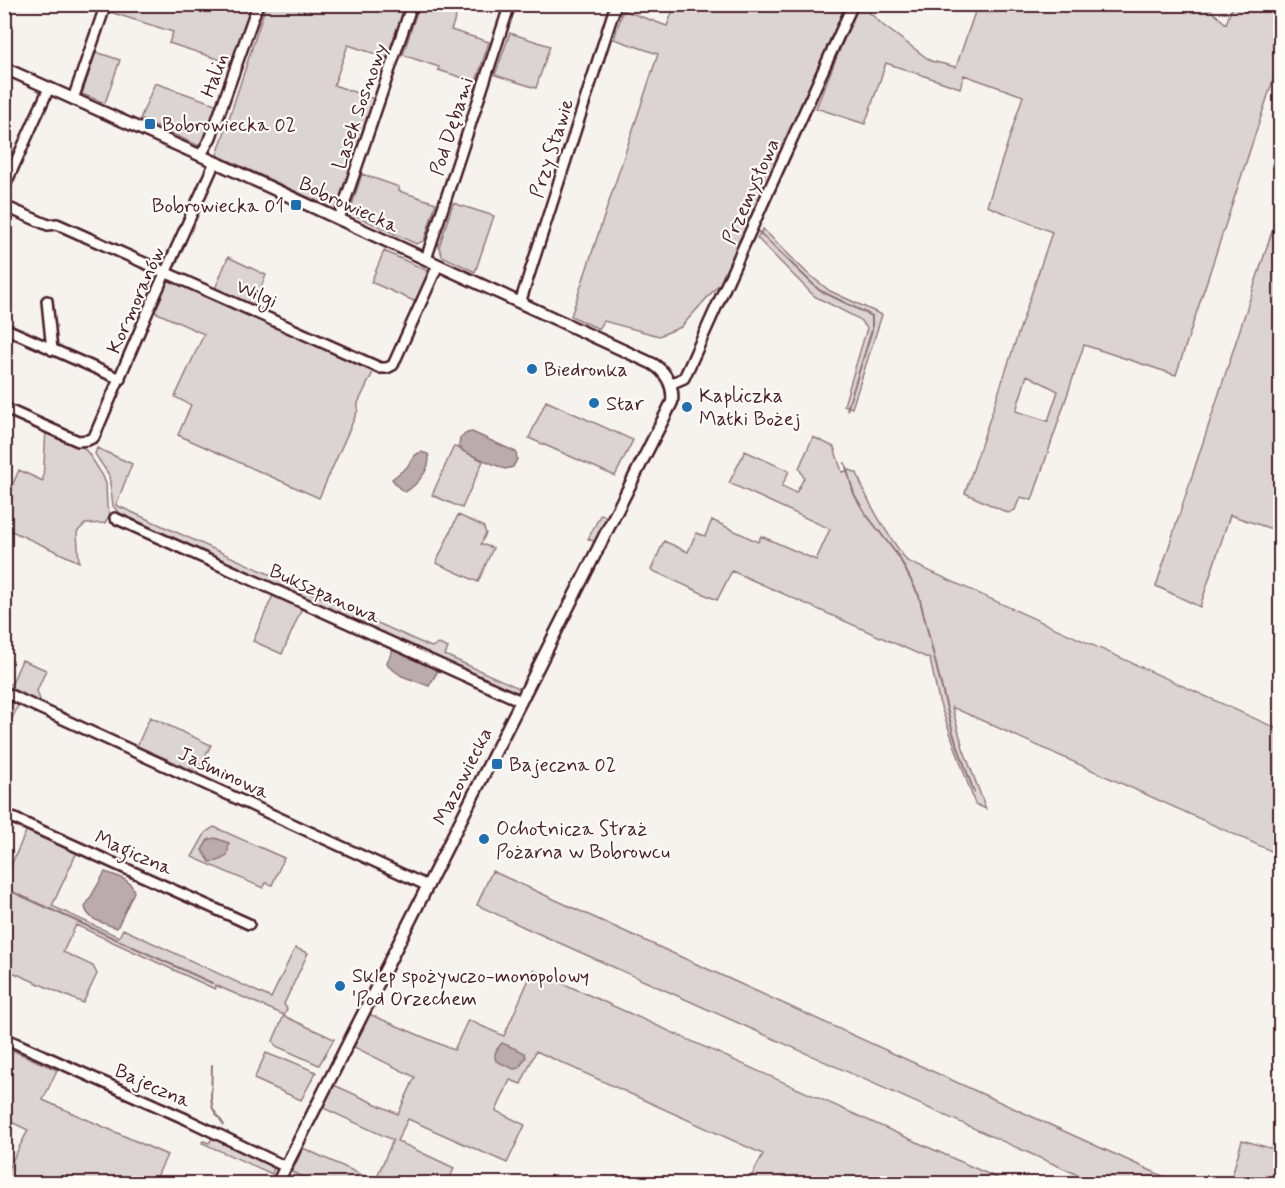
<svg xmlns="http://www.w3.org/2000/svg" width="1285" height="1188" viewBox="0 0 1285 1188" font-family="Mynerve,sans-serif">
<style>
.green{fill:#dcd4d2;stroke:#937a7e;stroke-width:1.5;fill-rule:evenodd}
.water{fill:#bbabac;stroke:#8e7378;stroke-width:1.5}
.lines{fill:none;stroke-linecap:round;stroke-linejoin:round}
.stream{stroke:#8e7378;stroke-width:2}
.minor-casing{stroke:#4a1f2b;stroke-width:14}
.tertiary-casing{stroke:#4a1f2b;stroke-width:15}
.minor{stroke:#fdfcf7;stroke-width:9}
.tertiary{stroke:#fdfcf7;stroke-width:10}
.poi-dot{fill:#1f6fb2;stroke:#fdfcf7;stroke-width:2}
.labels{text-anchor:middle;stroke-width:4.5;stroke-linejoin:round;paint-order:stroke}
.street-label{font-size:20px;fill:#4a1f2b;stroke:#fdfcf7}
.poi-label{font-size:20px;fill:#4a1f2b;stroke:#fdfcf7;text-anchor:start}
</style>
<rect width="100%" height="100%" fill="#f6f3ef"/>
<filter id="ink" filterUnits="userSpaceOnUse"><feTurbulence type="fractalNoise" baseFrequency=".0167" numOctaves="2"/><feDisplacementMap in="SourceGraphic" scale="12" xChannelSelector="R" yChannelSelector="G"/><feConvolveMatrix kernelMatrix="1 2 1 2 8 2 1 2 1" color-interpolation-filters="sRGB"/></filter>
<g filter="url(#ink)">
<path class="green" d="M113,5h140l-20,59 -64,-21 4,-11 -63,-20z
M266,5h140l-18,53 -40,-13 -14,40 40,14 -38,111 -119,-55z
M419,5h41l-9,25 38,12 -13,40 -38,-12 1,-3 -36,-12z
M675,5h174l-104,236 -5,-2 -18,42 -41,46 -22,9 -55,-15 -5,8 -28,-13 87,-262 -44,-15 9,-29 44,16z
M858,5h3l23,21 47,35 25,6 20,-58 -2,-4h231l21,19 7,-19h47v69l-4,-3 -100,304 -92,-30 -52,155 -12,-3 -5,13 -7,3 -43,-20 87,-261 -65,-26 36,-110 -59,-21 -4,13 -74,-25 -21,61 -49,-16zM1027,375l31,16 -10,30 -32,-10z
M510,33l40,13 -14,42 -41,-13z
M96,52l24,8 -15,43 -23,-9z
M155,83l63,22 -11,31 -8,10 -59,-27z
M362,174l37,13v4l37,12 -12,38 -8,3 -62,-29 -3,-7z
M453,203l41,13 -19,56 -33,-16 -3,-9z
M1280,207v316l-2,-1 -3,8 -45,-15 -30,92 -44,-21z
M763,229l44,44 23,18 52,24 -30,93 -8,-3 23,-77 -8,-9 -45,-23 -57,-58z
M384,251l42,19 1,5 -11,27 -45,-20z
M228,257l38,18 -12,29h-4l-35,-15z
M168,275l207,93 -17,35v7l-39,88 -141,-63 13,-30 -16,-8 29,-63 -51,-23z
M546,401l87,39 -18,36 -86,-38z
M46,429l33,14 10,11 14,22 3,8 1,23 3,7 -5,9 -20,1 -8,8 2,30 -74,-34v-26l14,-32 24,11z
M813,437l21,10 8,25 8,-2 7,3c11,32 30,61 50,88l373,169v125l-328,-148 11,41 23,61 -11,-5 -36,-103 -9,-42 -198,-88 -15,29 -66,-30 13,-29 24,11 8,-19 9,3 7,-16 46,22 3,-6 55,24 14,-31 -101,-46 16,-32 44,20 -7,15 14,7 8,-15 -5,-10z
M454,446l29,15 -21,47 -30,-13z
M97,448l35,16 -16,41 315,142 8,-3 9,4 -3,7 76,34 -3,5 -399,-181 -6,-7 -4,-31 -14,-21z
M601,514l6,3 -12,25 -7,-3z
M458,515l25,11 3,7 -5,11 12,4 -15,34 -42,-19z
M274,593l29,13 -21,48 -29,-13z
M22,660l24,10 -9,21 4,12 -36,-16 7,-4z
M4,698l15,6 -14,29h-1z
M150,717l61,28 -14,27 -60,-26z
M28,827l50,23 -26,56 67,31 4,-8 148,69 24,-50 13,5 -24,51 3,5 -3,7 50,23 -15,26 -43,-19 -3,-5 11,-26 -69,-30v4l-139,-64 -13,27 30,14 4,8 -14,29 -78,-34v-90z
M214,827l70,31 -12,27 -6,-2 -3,5 -71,-31 14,-25z
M492,871l686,312h-82l-570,-255 -49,-23z
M533,970l475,213h-260l15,-29 -227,-103 -15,33 -11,-4 -14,31 29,14 -18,38 -99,-44 -11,22 57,27 -6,15h-131l-25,-11 11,-24 72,33 18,-41 -72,-33 13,-22 64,29 17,-37 -61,-30 15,-33 85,36 14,-30 36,16z
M5,1047l52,23 -14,30 124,55 -13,28h-149v-8l23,-45 -23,-11z
M266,1053l15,6h5l30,13 -15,28 -47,-21z
M213,1137l56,25 5,5 -2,7 -70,-31 1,-2 6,2z
M1242,1140l38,11v32h-50z"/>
<path class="water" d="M472,432l44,20 1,7 -4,8 -8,2 -41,-17 -5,-6 1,-8 7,-5z
M421,452l7,2c5,13 -12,32 -23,38l-6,-4 -7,-9 15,-12 8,-12z
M393,650l46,19 -10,17 -27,-10 -14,-10 -1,-4z
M215,838l14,5 -2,13 -9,5 -8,1 -8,-12 6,-10z
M105,872c11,4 27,7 29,20l-17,36c-12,-5 -29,-7 -32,-21z
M502,1043l23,10 1,4 -7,11 -5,1 -18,-8c-3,-8 1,-12 6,-18z"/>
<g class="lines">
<path class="stream" d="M759,232l60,58 53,26v14l-25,80
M845,463l9,31 11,19 34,44 20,39 34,137 21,59
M4,888l208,95
M212,1065l-1,33 2,11 11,16
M239,1150l10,4"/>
<g class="minor-casing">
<path id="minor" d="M73,99l33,-95
M201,155l10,-18 47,-133
M4,188l45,-100
M4,206l44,19 9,-1 323,144h7l6,-3 45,-100
M339,219l73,-215
M426,259l84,-255
M47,301l5,49
M520,303l96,-299
M4,328l116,51
M670,384l14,-6 7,-15 162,-359
M4,408l74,33 10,-1 6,-3 55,-128 66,-147
M115,518l406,183
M4,692l424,194
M4,814l245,110
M4,1038l182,81 100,48"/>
</g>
<g class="tertiary-casing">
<path id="tertiary" d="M4,68l211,94 438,202c13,8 21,22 19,38l-395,782"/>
</g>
<use href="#minor" class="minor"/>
<use href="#tertiary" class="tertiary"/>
</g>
</g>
<g class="poi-dot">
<rect x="144" y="118" width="12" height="12" rx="3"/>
<rect x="290" y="199" width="12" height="12" rx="3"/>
<circle cx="532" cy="369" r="6"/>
<circle cx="594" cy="403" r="6"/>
<circle cx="687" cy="407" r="6"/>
<rect x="491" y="758" width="12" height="12" rx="3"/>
<circle cx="484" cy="839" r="6"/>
<circle cx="340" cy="986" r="6"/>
</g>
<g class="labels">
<g class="street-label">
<text transform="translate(214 75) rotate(-70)" y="7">Halin</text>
<text transform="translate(359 106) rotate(-71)" y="7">Lasek Sosnowy</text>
<text transform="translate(451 126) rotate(-72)" y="7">Pod Dębami</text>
<text transform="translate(551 148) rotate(-72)" y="7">Przy Stawie</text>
<text transform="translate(750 191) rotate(-66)" y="7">Przemysłowa</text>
<text transform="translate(349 204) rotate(25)" y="7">Bobrowiecka</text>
<text transform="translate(257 293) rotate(24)" y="7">Wilgi</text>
<text transform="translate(135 300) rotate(-66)" y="7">Kormoranów</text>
<text transform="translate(325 593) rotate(24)" y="7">Bukszpanowa</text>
<text transform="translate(224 772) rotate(25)" y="7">Jaśminowa</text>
<text transform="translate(462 776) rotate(-63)" y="7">Mazowiecka</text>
<text transform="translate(134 852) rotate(24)" y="7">Magiczna</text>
<text transform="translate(153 1085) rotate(24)" y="7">Bajeczna</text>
</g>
<g class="poi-label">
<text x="162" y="131">Bobrowiecka 02</text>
<text x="284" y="212" text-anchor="end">Bobrowiecka 01</text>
<text x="544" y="376">Biedronka</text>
<text x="699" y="402">Kapliczka<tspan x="699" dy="23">Matki Bożej</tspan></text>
<text x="606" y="410">Star</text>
<text x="509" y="771">Bajeczna 02</text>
<text x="496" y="835">Ochotnicza Straż<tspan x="496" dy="23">Pożarna w Bobrowcu</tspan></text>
<text x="352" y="982">Sklep spożywczo-monopolowy<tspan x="352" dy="23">'Pod Orzechem</tspan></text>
</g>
</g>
<rect width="1285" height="1188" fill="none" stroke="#fdfcf7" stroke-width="24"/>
<rect x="12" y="12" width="1261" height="1164" fill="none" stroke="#4a1f2b" stroke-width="2" filter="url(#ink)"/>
</svg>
